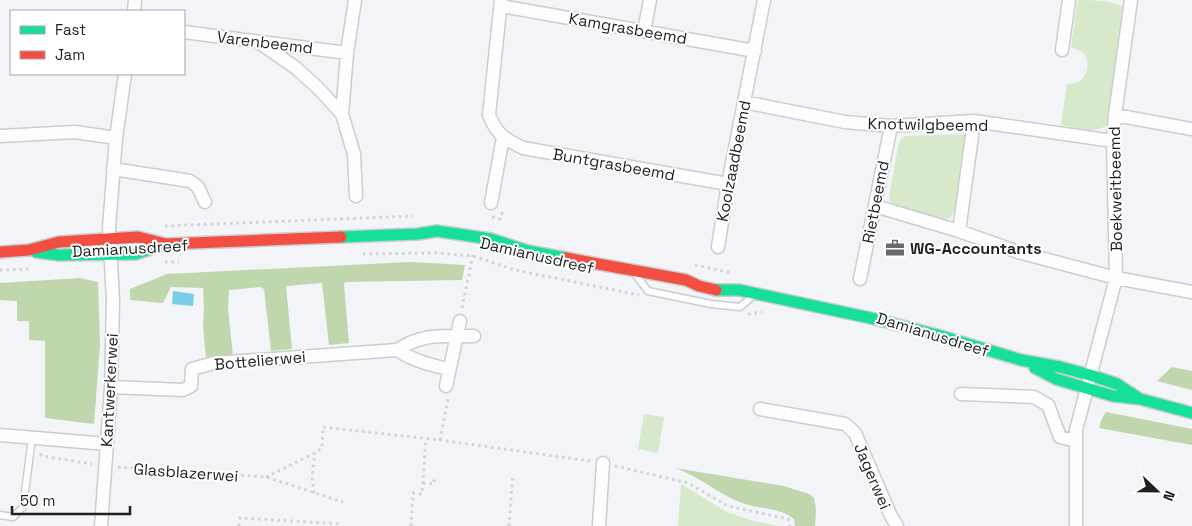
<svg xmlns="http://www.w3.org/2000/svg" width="1192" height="526" viewBox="0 0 1192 526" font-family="'Space Grotesk',sans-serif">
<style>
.green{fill:#d8e8cb}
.forest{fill:#c0d6ac}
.water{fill:#7acfe6}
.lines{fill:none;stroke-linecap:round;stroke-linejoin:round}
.lane-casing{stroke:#cccdcf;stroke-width:9}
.street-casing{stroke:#cccdcf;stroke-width:15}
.fast-casing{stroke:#cccdcf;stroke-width:14}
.jam-casing{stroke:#cccdcf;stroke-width:14}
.path{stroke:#d2d2d3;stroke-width:3;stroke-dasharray:2.5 4;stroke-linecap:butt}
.lane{stroke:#fdfdfe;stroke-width:6}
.street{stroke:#fdfdfe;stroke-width:12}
.fast{stroke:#16e098;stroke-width:11}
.jam{stroke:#f24e42;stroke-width:11}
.labels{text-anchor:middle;stroke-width:4;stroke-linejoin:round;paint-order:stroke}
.street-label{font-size:16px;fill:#1f2022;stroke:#fff}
.poi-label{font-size:16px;font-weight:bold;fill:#1f2022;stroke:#fff;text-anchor:start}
</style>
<rect width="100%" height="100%" fill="#f2f4f7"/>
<path class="green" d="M1079,0c13,0 36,0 45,8l-16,116c-12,11 -33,4 -47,1l6,-41c4,0 9,-1 12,-3 8,-4 11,-19 6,-26 -3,-4 -9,-6 -14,-8l6,-44z
M965,134l2,11 -12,65 -5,8c-10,3 -48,-8 -57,-15 -3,-2 -3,-2 -4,-6l9,-51 3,-7 4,-3z
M644,414l20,3 -6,36 -20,-4z
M681,484l46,28 23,8 28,6h-100z"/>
<path class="forest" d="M410,262l55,3 -3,15 -117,2 -1,3 5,58 -20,2 -7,-62 -36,3 6,63 -21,2 -7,-62 -4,-2 -31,3 -1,18 5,48 -27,3 -3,-33 1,-18 -1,-20 -32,-1 -8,16 -33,-3v-11l37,-15z
M80,278l18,4 2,62 -6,80 -49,-6v-77l-16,-1v-19h-12v-20l-17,-1v-17z
M1172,367l20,4v19l-35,-9z
M1106,412l86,17v16l-93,-17 3,-10z
M675,468l109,18 25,8 5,4 2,11 -1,17h-20l-1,-7c-11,-10 -30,-10 -45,-14 -27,-7 -47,-28 -74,-37z"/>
<path class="water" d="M173,291l21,3 -1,12 -21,-2z"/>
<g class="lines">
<g class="lane-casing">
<path id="lane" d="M635,274l13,17 63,13 29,3 14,-12
M0,515l13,2 10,-10 9,-69"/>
</g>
<g class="street-casing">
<path id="street" d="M355,0l-8,53 -5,61 12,40 2,42
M501,0l-12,115c8,20 16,24 34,33l205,36
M501,6l254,45
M134,11l1,-11
M644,31l6,-31
M184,32l163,21
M260,43l36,25 22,20 24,26
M1062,50l7,-50
M744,102l101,20 46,4 83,-5 139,20
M1115,115l77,14
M0,136l75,-4 41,6
M113,169l77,12 8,6 7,15
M491,203l12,-66
M875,206l84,25 59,21 98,26 76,14
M959,231l15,-110
M718,247l10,-63 36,-184
M860,279l31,-153
M397,350c17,11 33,15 52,19
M446,386l14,-65
M111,387l72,3 8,-4 1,-17 22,-6 183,-13c28,-18 46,-13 77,-14
M961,394l73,3 14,8 12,32 16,4
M760,409l85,15 10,9 35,81 7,12
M0,435l107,9
M101,526l10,-139 2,-87 -4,-72 7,-90 9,-64
M599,526l4,-63
M1076,526v-96l40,-152 -3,-137 2,-26 16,-115"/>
</g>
<g class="fast-casing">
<path id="fast" d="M341,237l77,-3 19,-3 54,8 37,12 38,7
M36,252l23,3 76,-1 31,-10
M716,290h23l136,29 66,17 80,24 39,7 30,8 27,9 23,15
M1035,368l21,11 57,17 27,3 52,14"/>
</g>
<g class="jam-casing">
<path id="jam" d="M0,252l29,-2 30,-8 79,-5 28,7 175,-7
M566,258l120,22 13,6 17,4"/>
</g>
<path class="path" d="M492,217l8,2 2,-6 -2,-1
M165,226l248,-10
M363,254l72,-1 38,3 42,14 124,25
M165,262h14
M695,265l38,8
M0,270l32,-1
M462,308l11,-53
M748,314l14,-2
M440,440l8,-41
M40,454l2,2 50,8
M615,466l73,17 40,23 60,13 2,7
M118,467l148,10 77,25
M266,477l49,-24 7,-5 1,-21 117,13 150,21
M423,483l11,1v-7
M314,493l-2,-16 3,-24
M239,526l1,-8 102,6
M411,526l2,-33 9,1 4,-55
M509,526l4,-52"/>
<use href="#lane" class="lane"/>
<use href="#street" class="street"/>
<use href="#fast" class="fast"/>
<use href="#jam" class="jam"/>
</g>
<defs>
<g id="office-bare" transform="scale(1.5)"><path d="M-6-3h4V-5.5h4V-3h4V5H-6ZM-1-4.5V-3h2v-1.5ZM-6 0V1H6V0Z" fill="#696a6d" stroke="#fff" stroke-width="2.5" paint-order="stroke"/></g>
</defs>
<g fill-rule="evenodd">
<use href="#office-bare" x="895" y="248"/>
</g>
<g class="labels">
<g class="street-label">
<text transform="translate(628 28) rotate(10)" y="6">Kamgrasbeemd</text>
<text transform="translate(265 42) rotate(7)" y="6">Varenbeemd</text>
<text transform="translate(928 124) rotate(1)" y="6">Knotwilgbeemd</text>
<text transform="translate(733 161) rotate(-79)" y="6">Koolzaadbeemd</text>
<text transform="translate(614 164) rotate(10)" y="6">Buntgrasbeemd</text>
<text transform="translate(1115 189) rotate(-91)" y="6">Boekweitbeemd</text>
<text transform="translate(875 202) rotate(-79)" y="6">Rietbeemd</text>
<text transform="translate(130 248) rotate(-3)" y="6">Damianusdreef</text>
<text transform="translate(537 255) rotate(13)" y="6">Damianusdreef</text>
<text transform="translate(933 334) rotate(17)" y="6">Damianusdreef</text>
<text transform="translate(260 360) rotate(-5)" y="6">Bottelierwei</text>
<text transform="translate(109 390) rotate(-87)" y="6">Kantwerkerwei</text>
<text transform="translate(186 472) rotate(4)" y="6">Glasblazerwei</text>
<text transform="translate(873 476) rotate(67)" y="6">Jagerwei</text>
</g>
<g class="poi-label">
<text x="910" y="254">WG-Accountants</text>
</g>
</g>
<rect x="10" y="10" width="175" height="65" fill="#ffffff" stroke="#a5a6a7"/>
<rect x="20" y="26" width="25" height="8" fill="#16e098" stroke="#a5a6a7"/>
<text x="55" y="35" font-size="15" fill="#1f2022">Fast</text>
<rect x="20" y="51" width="25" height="8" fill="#f24e42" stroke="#a5a6a7"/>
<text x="55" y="60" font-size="15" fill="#1f2022">Jam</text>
<g transform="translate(1157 491) rotate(112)" stroke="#ffffff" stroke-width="4" paint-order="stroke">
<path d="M0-4L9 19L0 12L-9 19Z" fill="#1f2022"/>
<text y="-8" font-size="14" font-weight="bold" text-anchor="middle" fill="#1f2022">N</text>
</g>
<path d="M12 506v8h118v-8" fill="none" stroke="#1f2022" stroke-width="2.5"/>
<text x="20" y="506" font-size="15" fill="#1f2022" stroke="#ffffff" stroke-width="4" paint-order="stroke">50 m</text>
</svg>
